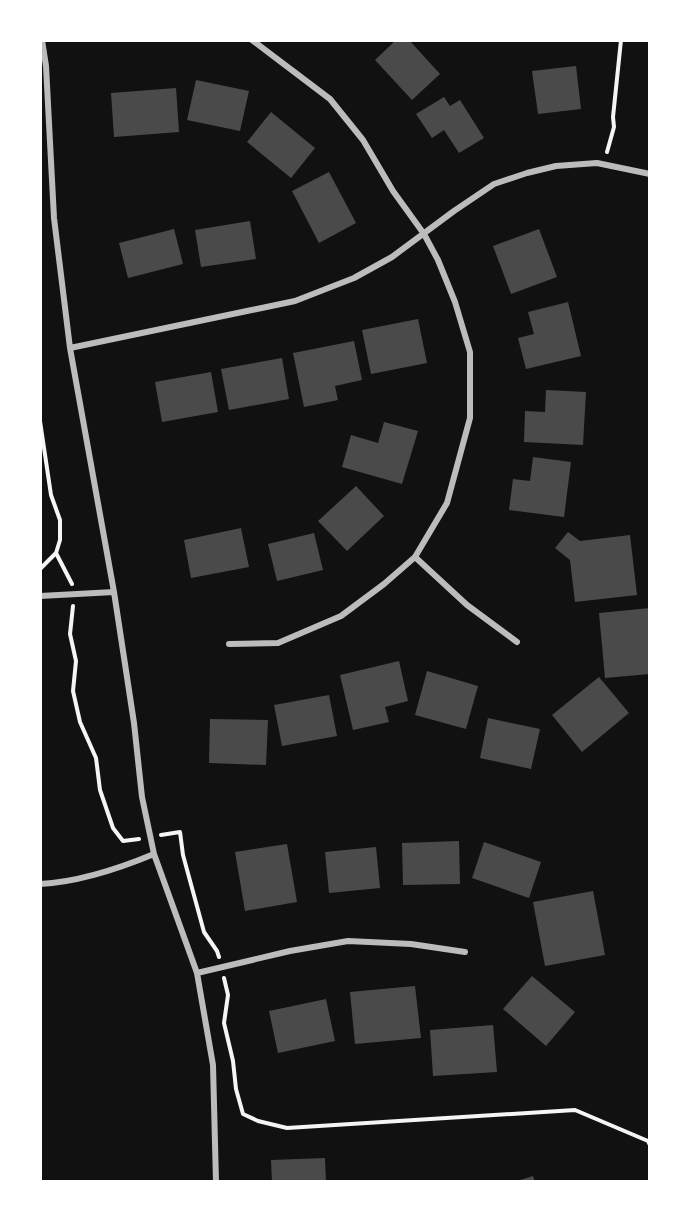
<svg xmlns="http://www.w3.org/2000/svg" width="690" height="1222" viewBox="0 0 690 1222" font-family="Raleway,sans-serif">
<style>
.building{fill:#4a4a4a}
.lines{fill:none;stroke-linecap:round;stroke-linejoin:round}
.path{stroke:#f5f5f5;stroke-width:4}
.minor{stroke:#bcbcbc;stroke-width:6}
</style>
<rect width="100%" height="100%" fill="#111"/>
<path class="building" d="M396,40h13l31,34 -28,26 -37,-40z
M576,66l5,43 -43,5 -6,-43z
M196,80l53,11 -9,40 -53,-11z
M176,88l3,44 -65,5 -3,-44z
M444,97l6,9 10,-6 24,38 -25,15 -15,-23 -12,8 -16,-24z
M271,112l44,36 -24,30 -44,-36z
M329,172l27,51 -37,20 -27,-52z
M250,221l6,38 -55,8 -6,-37z
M174,229l9,35 -55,14 -9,-35z
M539,229l18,48 -46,17 -18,-48z
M568,302l13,54 -55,13 -8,-31 16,-4 -6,-22z
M418,319l9,44 -56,11 -9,-44z
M354,341l8,39 -27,6 3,14 -34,7 -11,-54z
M282,358l7,41 -60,11 -8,-41z
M211,372l7,40 -56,10 -7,-40z
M546,390l40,2 -3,53 -59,-3 1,-31 20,1z
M384,422l34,9 -16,53 -60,-17 9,-32 27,8z
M533,457l38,5 -7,55 -55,-7 4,-31 17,2z
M356,486l28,30 -37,35 -29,-30z
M241,528l8,39 -58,11 -7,-38z
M568,532l12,9 50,-6 7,60 -62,7 -5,-42 -15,-12z
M314,533l9,37 -46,11 -9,-37z
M650,608v66l-45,4 -6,-65z
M399,661l9,40 -23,6 4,15 -36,8 -13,-55z
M427,671l51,15 -12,43 -51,-14z
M599,677l30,36 -47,39 -30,-37z
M329,695l8,41 -55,10 -8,-41z
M488,718l52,11 -9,40 -51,-11z
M210,719l58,1 -2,45 -57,-2z
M459,841l1,43 -57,1 -1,-42z
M484,842l57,20 -12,36 -57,-20z
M287,844l10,58 -52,9 -10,-59z
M376,847l4,41 -51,5 -4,-41z
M593,891l12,64 -60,11 -12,-64z
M532,976l43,36 -29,34 -43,-37z
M415,986l6,52 -66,6 -5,-52z
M326,999l9,42 -57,12 -9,-42z
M493,1025l4,47 -64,4 -3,-46z
M325,1158l1,24h-54l-1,-22z
M533,1176l2,6h-18v-1z"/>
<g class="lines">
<path class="path" d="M607,152l7,-25 -1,-10 8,-77
M40,421l11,74 9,25v20l-4,13
M40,569l16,-16 16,31
M73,606l-3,28 6,27 -3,30 7,31 16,36 4,32 13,38 10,13 16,-2
M161,835l19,-3 3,23 21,77 13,19 2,6
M224,978l4,17 -4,28 9,38 3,28 7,25 15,7 29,7 288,-18 73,31 2,4"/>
<path class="minor" d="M42,40l4,26 8,152 16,130 44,244 20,131 8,74 12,57 43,119 16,92 3,117
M70,348l225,-47 59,-23 38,-21 62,-46 40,-27 33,-11 29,-7 41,-3 53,11
M415,557l52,48 50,37
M40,596l74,-4
M229,644l49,-1 63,-27 43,-32 31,-27 32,-54 23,-85v-66l-15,-50 -17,-42 -14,-26 -31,-43 -30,-51 -33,-41 -78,-59
M40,884c39,-2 78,-15 114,-30
M197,973l93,-22 58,-10 63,3 54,8"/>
</g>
<rect width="690" height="1222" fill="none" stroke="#ffffff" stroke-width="84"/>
</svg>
